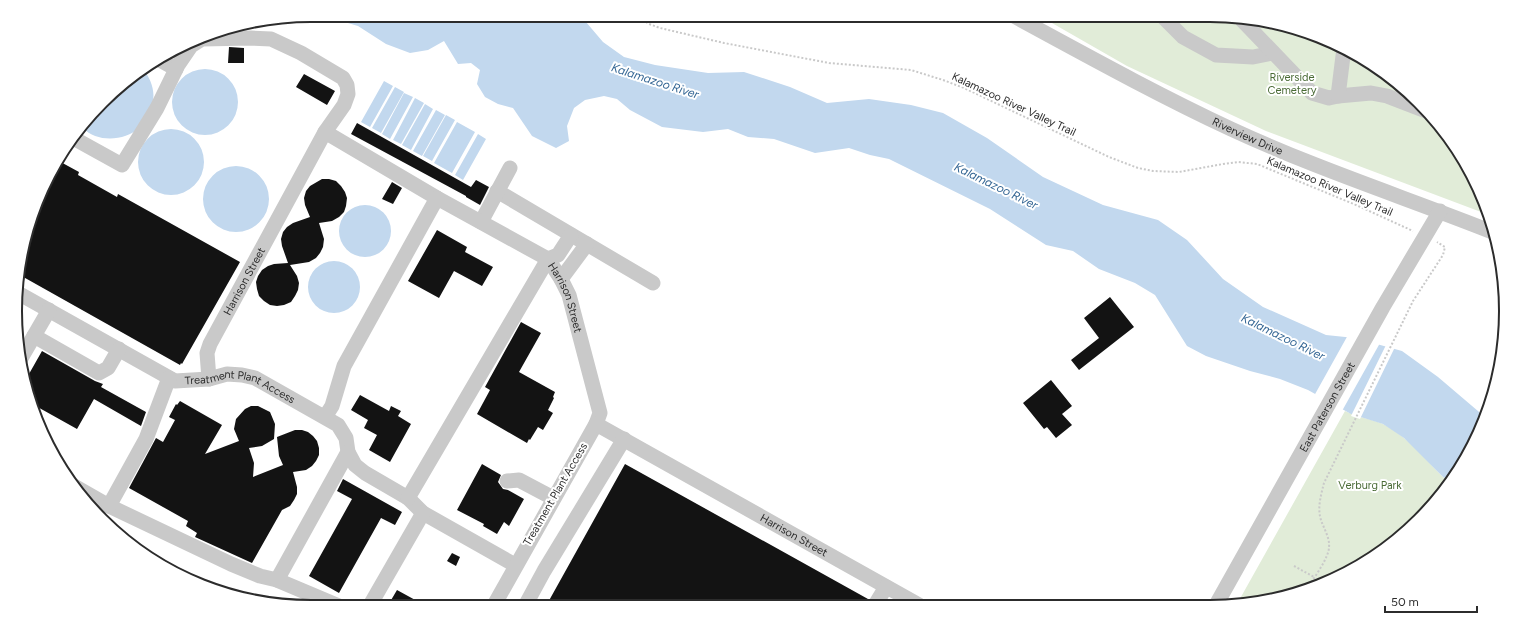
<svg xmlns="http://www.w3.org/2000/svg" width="1521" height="622" viewBox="0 0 1521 622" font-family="Figtree,sans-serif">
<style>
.green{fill:#e1ecd8}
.water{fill:#c2d8ee}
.pier{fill:#fff}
.building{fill:#131313}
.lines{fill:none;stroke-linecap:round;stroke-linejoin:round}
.path{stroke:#c9c9c9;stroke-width:2;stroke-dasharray:2 2;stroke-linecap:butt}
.minor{stroke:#c9c9c9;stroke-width:15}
.labels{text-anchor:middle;stroke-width:4;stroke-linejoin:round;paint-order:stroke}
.park-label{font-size:11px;fill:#4a6b36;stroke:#fff}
.street-label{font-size:11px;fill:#2c2c2c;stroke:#fff}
.water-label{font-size:12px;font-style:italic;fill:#346694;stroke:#fff}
.rim{fill:none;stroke:#2c2c2c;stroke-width:2}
</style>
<rect width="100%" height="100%" fill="#fff"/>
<path class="green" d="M1038,15h172l95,16 53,24 47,33 40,43 30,49 14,35 -223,-84 -139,-65z
M1345,411c12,6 26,8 38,13 24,12 42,35 60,53l8,4 -46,53 -82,50 -74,20h-12z"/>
<path class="water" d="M321,15h259l23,27 21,15 31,8 53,8 36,-1 46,15 37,16 42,-4 42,6 32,8 44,25 56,39 60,28 55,15 29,20 36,39 40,28 63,28 29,3 47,13 36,26 47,40 -29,58 -5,6 -8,-4 -39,-39 -21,-14 -32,-10 -43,-24 -28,-11 -30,-8 -44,-15 -19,-10 -32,-51 -20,-12 -36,-14 -26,-18 -27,-6 -56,-36 -101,-50 -19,-4 -21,-7 -34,5 -41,-14 -26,-2 -20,-8 -25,3 -41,-5 -32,-17 -13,-11 -13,-3 -19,4 -11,8 -7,18 2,15 -13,7 -24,-12 -19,-28 -15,-4 -13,-7 -8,-13 3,-14 -9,-7 -13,1 -14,-23 -16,9 -18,3 -24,-9 -28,-18z
M143,69c7,8 12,21 10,31 -1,6 -5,12 -8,17 -2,3 -3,8 -6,11 -14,13 -42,15 -56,0l33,-40z
M172 102a33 33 0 1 1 66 0a33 33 0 1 1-66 0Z
M384,81l9,5 -23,41 -9,-5z
M395,87l9,5 -23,41 -9,-5z
M404,93l9,4 -23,42 -8,-5z
M415,98l9,5 -23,41 -8,-4z
M425,104l8,5 -22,41 -9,-5z
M436,110l9,5 -23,41 -9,-5z
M446,115l9,5 -23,41 -9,-5z
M457,122l9,5 -23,41 -9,-5z
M466,127l9,5 -23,41 -9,-5z
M138 162a33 33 0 1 1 66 0a33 33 0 1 1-66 0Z
M478,134l8,5 -23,41 -8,-5z
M203 199a33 33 0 1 1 66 0a33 33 0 1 1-66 0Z
M339 231a26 26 0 1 1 52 0a26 26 0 1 1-52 0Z
M308 287a26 26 0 1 1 52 0a26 26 0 1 1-52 0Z"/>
<path class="pier" d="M1348,335l32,8 -38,68 -28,-15z
M1386,345l9,2 -35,72 -9,-3z"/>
<path class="building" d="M229,47l15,1v15h-16z
M304,74l31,17 -8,14 -31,-18z
M357,123l114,64 5,-7 13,7 -9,18 -14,-8v-1l-115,-62z
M57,160l22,12 -1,3 39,22 1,-3 122,68 -58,102 -1,-1 -1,2 -162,-91 13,-58z
M322,179h7l7,2 5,5 4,6 2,6 -1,8 -2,6 -5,5 -7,4 -13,2 5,16 -1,8 -3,6 -4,5 -7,4 -19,3 7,11 2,7 -1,7 -3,6 -4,6 -7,3 -7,1 -7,-1 -6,-4 -5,-5 -2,-7 -1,-7 2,-6 4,-6 6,-4 6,-2 14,-1 -6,-17 -1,-7 2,-7 4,-5 6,-4 17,-6 -5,-12 -1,-7 2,-7 4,-5z
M392,182l10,6 -9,16 -11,-5z
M437,230l30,17 -2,5 28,15 -11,19 -28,-15 -15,27 -31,-17z
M1110,297l24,30 -55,43 -8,-10 28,-22 -15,-20z
M521,322l20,11 -22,39 36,20 -2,5 1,1 -6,12 5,3 -10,17 -5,-3 -8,13 -1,-1 -2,4 -50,-29 13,-24 -5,-3z
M42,351l53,30 8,3 -2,3 45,25 -5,14 -47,-27 -17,30 -43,-24 -9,-24z
M1051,380l21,26 -10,8 10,11 -16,13 -9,-11 -3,2 -21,-26z
M360,395l29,16 2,-5 10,5 -3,5 13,8 -21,38 -21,-12 8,-15 -13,-7 4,-8 -17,-10z
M180,401l42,24 -17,29 34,-13 -5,-12 2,-10 9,-10 6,-3h7l12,6 5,12 -1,15 -12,7 -13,2 5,15 -1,14 30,-12 -4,-9 -2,-19 18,-7h7l6,2 5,4 4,5 2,7v7l-3,6 -4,5 -6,4 -13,2 4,15v7l-3,6 -4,6 -8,4 -30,53 -57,-26 2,-4 -11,-7 2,-5 -59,-33 27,-50 7,4 12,-22 -6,-3 7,-13 1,1z
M482,464l19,11 -3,7 5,7 5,1 16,9 -15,27 -5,-4 -7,12 -14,-8 1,-2 -27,-14z
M625,464l243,135 -2,6 -320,1z
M343,479l59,33 -7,13 -14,-7 -42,75 -30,-17 43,-77 -15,-8z
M452,553l8,4 -4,9 -9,-5z
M397,590l31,17h-41z"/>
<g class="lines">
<path class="path" d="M636,15l13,9 11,4 64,15 105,20 82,7 32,10 21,8 145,69 29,11 15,3 26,1 44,-8 15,-2 19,2 99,41 57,26
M1294,566l20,11
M1307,589c6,-10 22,-31 22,-42 1,-9 -5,-18 -8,-27 -4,-12 0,-25 3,-37l89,-182 30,-46 2,-8 -8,-5"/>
<g class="minor">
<path id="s1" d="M1012,15c72,39 144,79 219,114 86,40 176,69 264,104"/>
<path d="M1161,15l22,22 33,18 37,2 20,-4"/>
<path d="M1242,20l70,73 17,5 9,-2 33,-3 16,3 39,15"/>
<path d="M158,59l18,10"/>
<path d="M1338,96l6,-48"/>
<path d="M75,139l47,26 35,-57 21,-43 13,-19 11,-7 49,-1 20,1 30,14 42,25 4,7 1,9 -4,11 -19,27"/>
<path d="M497,191l156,92"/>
<path d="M481,222l29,-54"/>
<path d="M561,279l26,-35"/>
<path id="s2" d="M18,293l157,88 34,-2 18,-5 15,1 13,3 83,47 8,13 2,14 7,13 10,8 43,25 15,15 92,52"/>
<path d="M34,336l65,37 9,-5 11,-19"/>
<path d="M20,360l29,-50"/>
<path id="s3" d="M209,379l-2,-26 3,-9 115,-212 112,66 111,61 13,20 8,16 31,118 -4,11 -103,183"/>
<path d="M325,417l7,-11 12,-40 93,-168"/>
<path id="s4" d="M596,424l323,181"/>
<path d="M507,481l12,-1 34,18"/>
<path d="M74,486l35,20 122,58 29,12 17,4 64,27"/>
<path d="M408,498l140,-239 10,-4 13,-20"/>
<path d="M109,506l37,-67 23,-61"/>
<path d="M277,580l71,-128"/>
<path d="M875,605l11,-18"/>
<path id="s5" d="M1216,605l167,-298 57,-96"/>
<path d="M525,606l19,-35 80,-132"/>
<path d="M369,607l54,-94"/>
</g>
</g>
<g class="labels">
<g class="park-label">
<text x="1292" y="81">Riverside<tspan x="1292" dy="13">Cemetery</tspan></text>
<text x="1370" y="489">Verburg Park</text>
</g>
<g class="street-label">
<text transform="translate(1014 104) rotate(25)" y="4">Kalamazoo River Valley Trail</text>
<text dy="4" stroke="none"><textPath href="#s1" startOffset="265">Riverview Drive</textPath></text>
<text transform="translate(1330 186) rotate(23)" y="4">Kalamazoo River Valley Trail</text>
<text dy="4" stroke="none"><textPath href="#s3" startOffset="107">Harrison Street</textPath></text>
<text dy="4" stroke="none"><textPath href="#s3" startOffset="576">Harrison Street</textPath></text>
<text dy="4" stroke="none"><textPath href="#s2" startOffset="248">Treatment Plant Access</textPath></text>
<text dy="4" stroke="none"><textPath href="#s5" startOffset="227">East Paterson Street</textPath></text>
<text transform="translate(555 494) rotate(-60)" y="4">Treatment Plant Access</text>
<text dy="4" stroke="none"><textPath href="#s4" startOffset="227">Harrison Street</textPath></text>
</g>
<g class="water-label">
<text transform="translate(655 81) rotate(18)" y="4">Kalamazoo River</text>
<text transform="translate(996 186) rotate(26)" y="4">Kalamazoo River</text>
<text transform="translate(1283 337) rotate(26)" y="4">Kalamazoo River</text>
</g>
</g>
<path d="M0 0H1521V622H0ZM311 22H1210A289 289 0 0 1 1499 311V311A289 289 0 0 1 1210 600H311A289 289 0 0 1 22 311V311A289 289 0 0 1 311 22Z" fill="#fff" fill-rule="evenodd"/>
<path class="rim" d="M311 22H1210A289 289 0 0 1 1499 311V311A289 289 0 0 1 1210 600H311A289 289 0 0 1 22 311V311A289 289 0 0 1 311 22Z"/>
<path d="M1385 606v6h92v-6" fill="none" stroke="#2c2c2c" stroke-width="2"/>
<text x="1391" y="606" font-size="12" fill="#2c2c2c" stroke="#ffffff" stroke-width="3" paint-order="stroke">50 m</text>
</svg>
